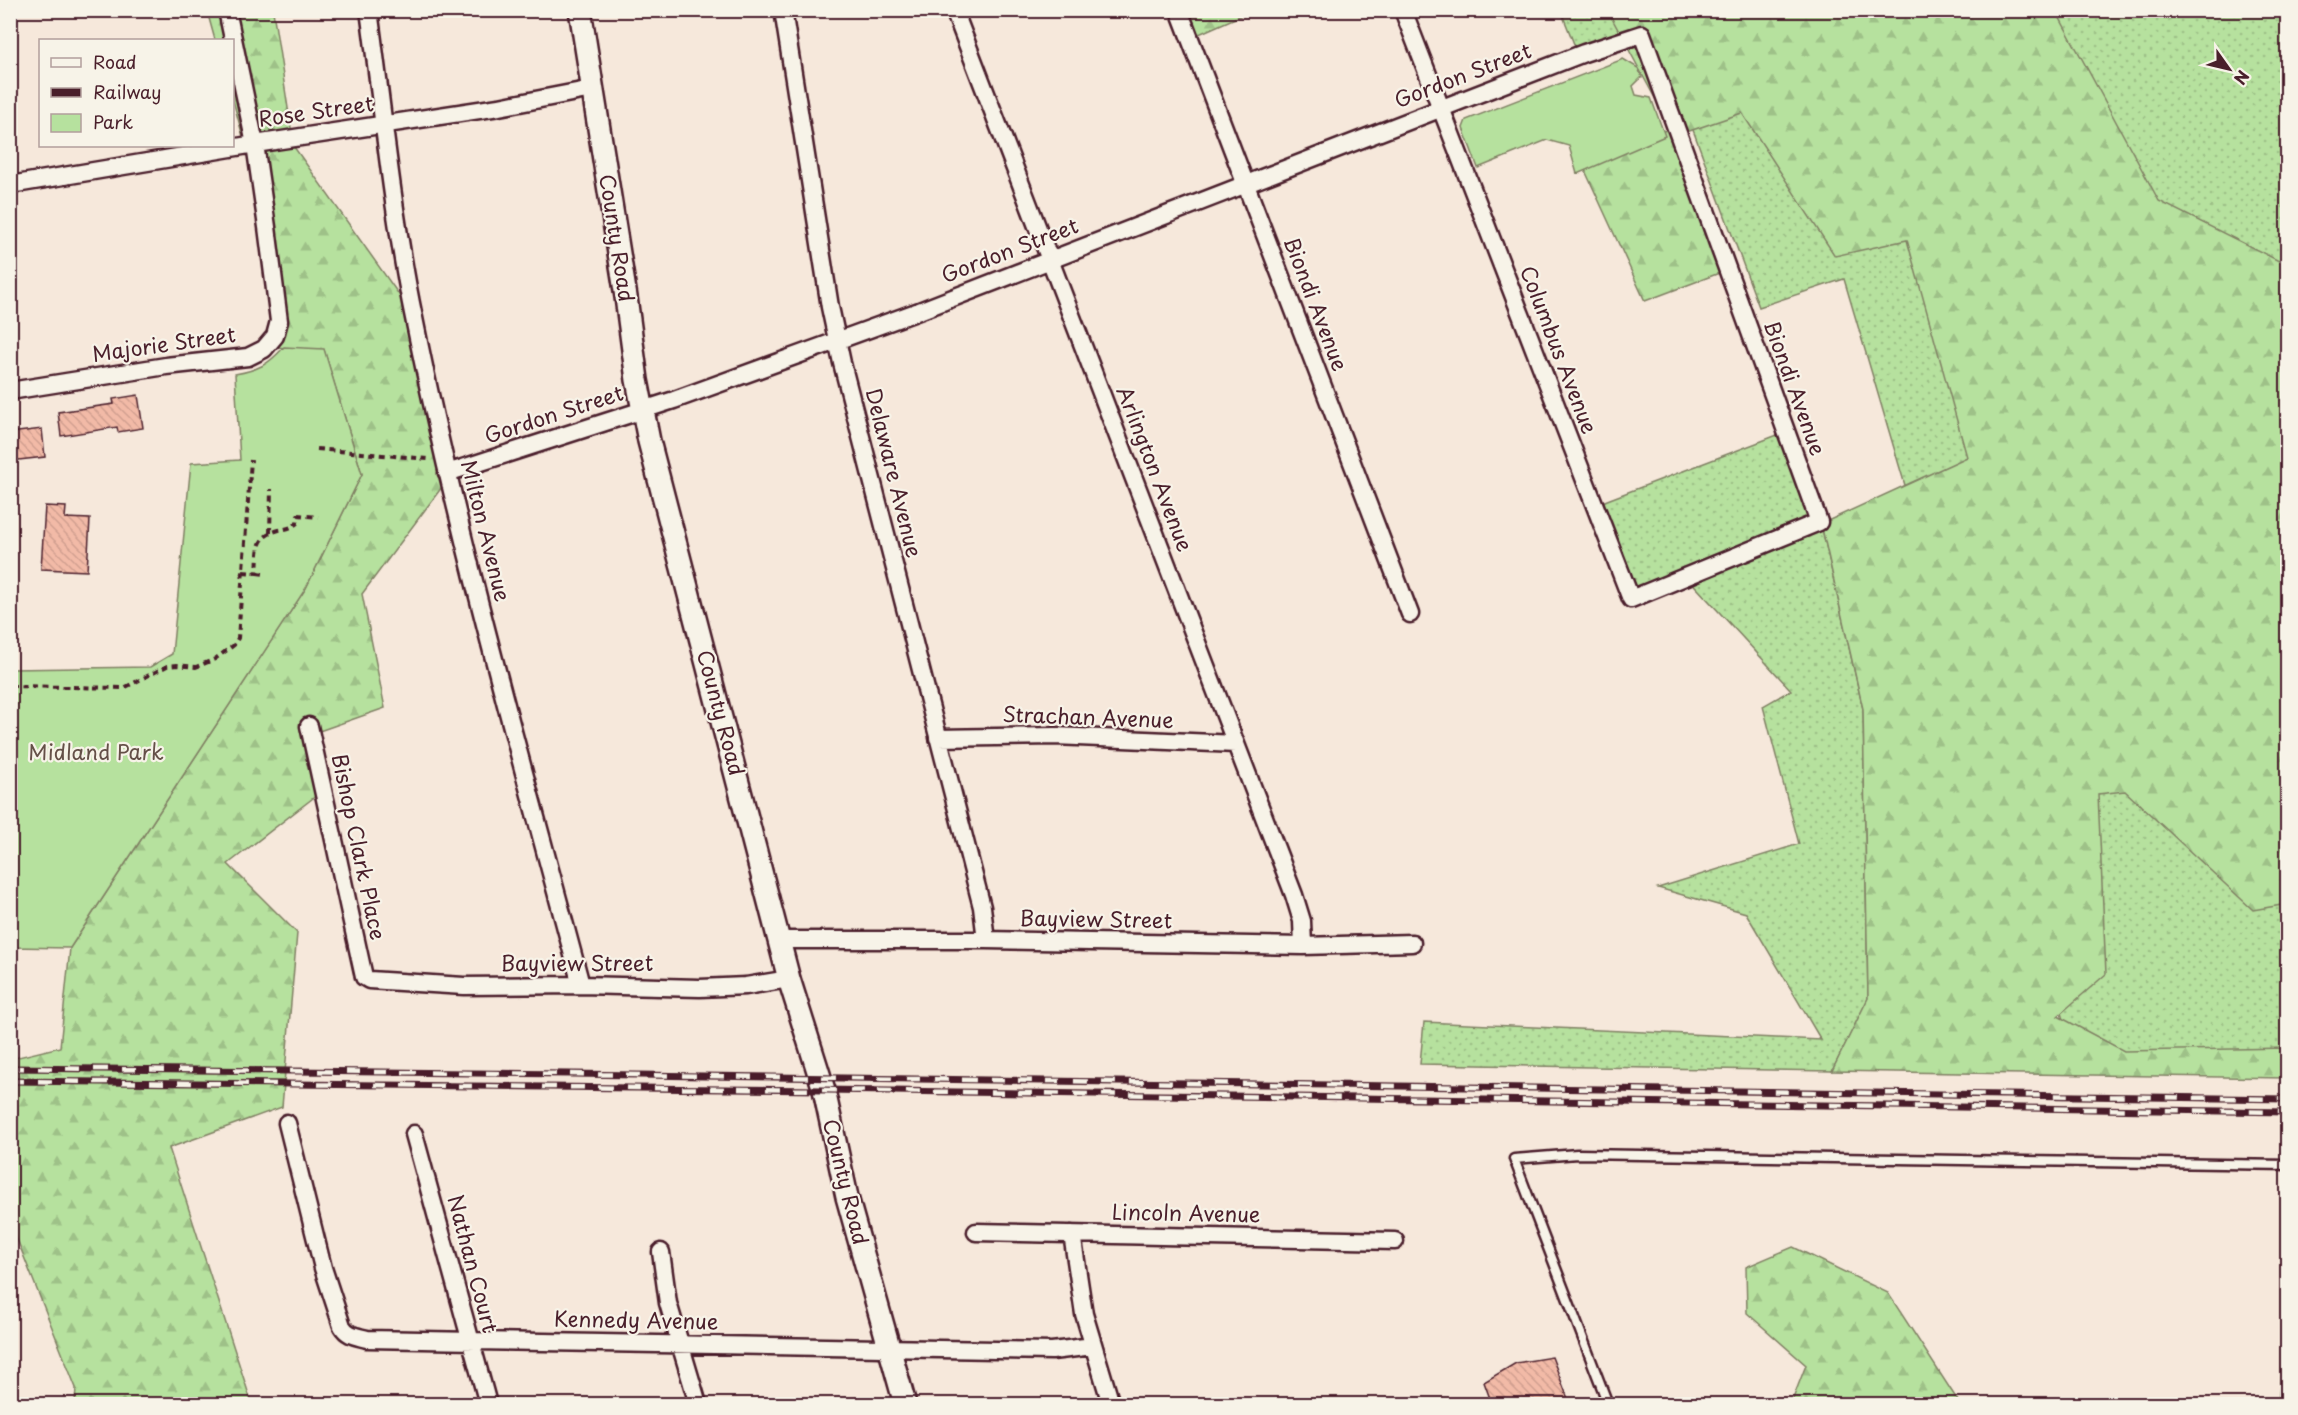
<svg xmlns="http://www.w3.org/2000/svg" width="2298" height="1415" viewBox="0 0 2298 1415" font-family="'Playpen Sans',sans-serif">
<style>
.grass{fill:url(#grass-dots);stroke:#808064;stroke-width:1.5}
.forest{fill:url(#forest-firs);stroke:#808064;stroke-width:1.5}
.park{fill:#b6e19e;stroke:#808064;stroke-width:1.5}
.building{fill:url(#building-back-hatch);stroke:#4a1f2b;stroke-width:1.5}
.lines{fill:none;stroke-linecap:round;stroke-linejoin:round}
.service-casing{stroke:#4a1f2b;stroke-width:13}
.minor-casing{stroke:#4a1f2b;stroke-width:21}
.tertiary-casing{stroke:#4a1f2b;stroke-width:26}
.path{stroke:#4a1f2b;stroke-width:4;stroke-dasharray:6 4.5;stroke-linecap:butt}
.service{stroke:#f7f3e8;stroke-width:8}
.minor{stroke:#f7f3e8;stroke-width:16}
.tertiary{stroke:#f7f3e8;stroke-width:21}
.rail-casing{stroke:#4a1f2b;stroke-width:7}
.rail{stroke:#f7f3e8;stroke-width:4.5;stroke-dasharray:14;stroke-linecap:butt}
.labels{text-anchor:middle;stroke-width:4.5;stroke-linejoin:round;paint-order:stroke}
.street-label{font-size:21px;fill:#4a1f2b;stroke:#f7f3e8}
.park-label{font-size:21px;fill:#655048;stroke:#f7f3e8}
</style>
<defs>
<pattern id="grass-dots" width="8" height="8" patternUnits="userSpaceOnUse" patternTransform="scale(1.5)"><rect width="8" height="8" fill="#b6e19e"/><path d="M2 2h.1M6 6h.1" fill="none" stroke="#9ec188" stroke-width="1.8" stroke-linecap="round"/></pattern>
<pattern id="forest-firs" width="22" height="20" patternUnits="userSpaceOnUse" patternTransform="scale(1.5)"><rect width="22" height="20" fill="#b6e19e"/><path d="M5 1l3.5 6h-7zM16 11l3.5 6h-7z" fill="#9ec188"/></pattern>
<pattern id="building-back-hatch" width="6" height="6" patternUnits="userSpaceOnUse" patternTransform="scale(1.5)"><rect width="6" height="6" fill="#f2baa7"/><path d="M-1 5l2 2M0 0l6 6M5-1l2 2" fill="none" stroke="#d19f90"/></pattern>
</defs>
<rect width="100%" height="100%" fill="#f6e8db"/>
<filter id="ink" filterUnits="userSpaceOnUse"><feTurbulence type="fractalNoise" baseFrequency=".0167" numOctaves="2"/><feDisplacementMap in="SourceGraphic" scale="12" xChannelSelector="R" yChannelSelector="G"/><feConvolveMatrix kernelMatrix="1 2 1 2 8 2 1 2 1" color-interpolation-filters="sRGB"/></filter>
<g filter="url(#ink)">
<path class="grass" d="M1561,11h726v1060l-210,-4 -233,-788 -85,28 -107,-287 -76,29z
M1780,434l41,90 42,185 5,290 -36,72 -412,-7 4,-42 397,18 -75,-127 -88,-25 141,-44 -36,-138 28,-16 -107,-116 -61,23 -34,-90z"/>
<path class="forest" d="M207,11h66l21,136 113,159 38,177 -83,111 23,114 -80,28 12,59 -89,69 69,69 -15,174 -113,41 83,256h-177l1,-16 -65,-164 -1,-165 50,-12 10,-99 236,-360 56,-114 -38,-124 -53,-3 1,-40 -25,-156 -14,-50 -1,-61h-17z
M1180,11h71l-61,27z
M1608,11h448l103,190 128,64v639l-34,6 -128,-119 -27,3 8,180 -48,42 66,35 163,-3v30l-455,-7 36,-73 -5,-289 -42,-185 146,-67 -60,-217 -72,16 -93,-143 -67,23 55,133 -85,32 -63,-137 89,-36z
M1793,1247l95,46 72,111h-169l15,-39 -59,-52 -1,-46z
M2287,1319v85h-9l8,-83z"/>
<path class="park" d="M1623,59l15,9 4,9 -9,9 3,9 15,3 14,38 -88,38 -8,-28 -22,-6 -69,28 -15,-40 3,-8z
M284,347l40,2 38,125 -56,114 -236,360 -59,-1v-278l139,-2 22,-13 19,-191 49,-3 -5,-86c23,-4 33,-9 49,-27z"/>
<path class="building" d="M138,395l5,33 -25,4 -1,-5 -56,9 -3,-24 56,-8 -1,-5z
M42,429l3,28 -35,4v-28z
M45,506l21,1 -1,11 25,1 -3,52 -46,-2z
M1552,1357l18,47h-78l-8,-22 32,-19z"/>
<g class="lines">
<g class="service-casing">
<path id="service" d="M1608,1404l-94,-245 63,-5 711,11"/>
</g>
<g class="minor-casing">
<path id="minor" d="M369,10c14,103 24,207 45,308 45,225 108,445 167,667
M783,10l47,297 12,56 140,544 4,33
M954,10l340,885 8,26 1,25
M1179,10l231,604
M10,185l245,-41 244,-37 93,-18
M10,391l156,-25 82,-9 16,-8 11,-13 4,-15 -12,-94 -12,-83 -28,-134
M447,473l227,-73 245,-89 665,-258 58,-19 177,488 -188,77 -228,-589
M309,726l55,251 5,3 95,6 117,-1 119,3 46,-2 43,-7
M938,738l117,-2 181,8
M779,940h207l317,6 109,-3
M287,1123l36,145 19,58c6,10 14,10 25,13l685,12 41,-5
M414,1134l74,270
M976,1232l419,9
M1072,1234l12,80 27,90
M661,1252l7,51 30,101"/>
</g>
<g class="tertiary-casing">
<path id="tertiary" d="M580,10l46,287 11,83 12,61 140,538 35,111 23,107 58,207"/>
</g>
<path class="path" d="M317,449l111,10
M270,533l1,-44
M243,572l14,1c2,-22 -3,-36 22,-43 7,-1 13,-2 18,-7l1,-8 20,2
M257,573l8,1
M10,686l114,2 43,-22 10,-1 19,2 19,-8 19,-14 4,-7 13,-178"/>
<use href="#service" class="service"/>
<use href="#minor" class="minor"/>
<use href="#tertiary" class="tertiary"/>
<g class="rail-casing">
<path id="rail" d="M10,1068l561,6 1717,25
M10,1081l814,9 1464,22"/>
</g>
<use href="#rail" class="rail"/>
</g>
</g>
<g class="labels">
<g class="street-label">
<text transform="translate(1463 76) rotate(-21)" y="7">Gordon Street</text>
<text transform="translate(316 112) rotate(-8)" y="7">Rose Street</text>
<text transform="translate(616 238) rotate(81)" y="7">County Road</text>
<text transform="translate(1010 251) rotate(-21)" y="7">Gordon Street</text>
<text transform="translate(1315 304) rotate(69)" y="7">Biondi Avenue</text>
<text transform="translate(164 345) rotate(-8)" y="7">Majorie Street</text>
<text transform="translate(1558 350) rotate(69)" y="7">Columbus Avenue</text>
<text transform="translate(1794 388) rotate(70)" y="7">Biondi Avenue</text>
<text transform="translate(554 415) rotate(-18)" y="7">Gordon Street</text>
<text transform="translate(1154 469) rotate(69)" y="7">Arlington Avenue</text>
<text transform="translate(893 473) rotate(76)" y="7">Delaware Avenue</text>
<text transform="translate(485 531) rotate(76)" y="7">Milton Avenue</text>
<text transform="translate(720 713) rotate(75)" y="7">County Road</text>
<text transform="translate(1088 718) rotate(2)" y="7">Strachan Avenue</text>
<text transform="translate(358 847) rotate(78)" y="7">Bishop Clark Place</text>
<text transform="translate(1096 920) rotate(1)" y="7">Bayview Street</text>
<text x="577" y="971">Bayview Street</text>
<text transform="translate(845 1182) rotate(76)" y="7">County Road</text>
<text transform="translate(1186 1214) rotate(1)" y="7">Lincoln Avenue</text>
<text transform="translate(472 1264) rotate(75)" y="7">Nathan Court</text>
<text transform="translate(636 1321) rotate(1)" y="7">Kennedy Avenue</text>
</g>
<g class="park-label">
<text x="96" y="760">Midland Park</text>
</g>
</g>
<rect width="2298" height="1415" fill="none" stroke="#f7f3e8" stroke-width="36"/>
<rect x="18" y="18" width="2262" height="1379" fill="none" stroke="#4a1f2b" stroke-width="2" filter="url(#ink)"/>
<rect x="39" y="39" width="195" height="108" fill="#f7f3e8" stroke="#b29e9c" stroke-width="1.5"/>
<rect x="51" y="58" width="30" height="9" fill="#f7f3e8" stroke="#b29e9c" stroke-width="1.5"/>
<text x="93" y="69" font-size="18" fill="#4a1f2b">Road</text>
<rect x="51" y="88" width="30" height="9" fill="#4a1f2b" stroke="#b29e9c" stroke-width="1.5"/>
<text x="93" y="99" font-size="18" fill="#4a1f2b">Railway</text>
<rect x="51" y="114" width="30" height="18" fill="#b6e19e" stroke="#b29e9c" stroke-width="1.5"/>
<text x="93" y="129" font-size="18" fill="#4a1f2b">Park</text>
<g transform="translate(2229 69) rotate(124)" stroke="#f7f3e8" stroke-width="4.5" paint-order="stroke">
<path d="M0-4.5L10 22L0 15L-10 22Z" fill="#4a1f2b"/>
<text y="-9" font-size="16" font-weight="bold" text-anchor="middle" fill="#4a1f2b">N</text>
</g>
</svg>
